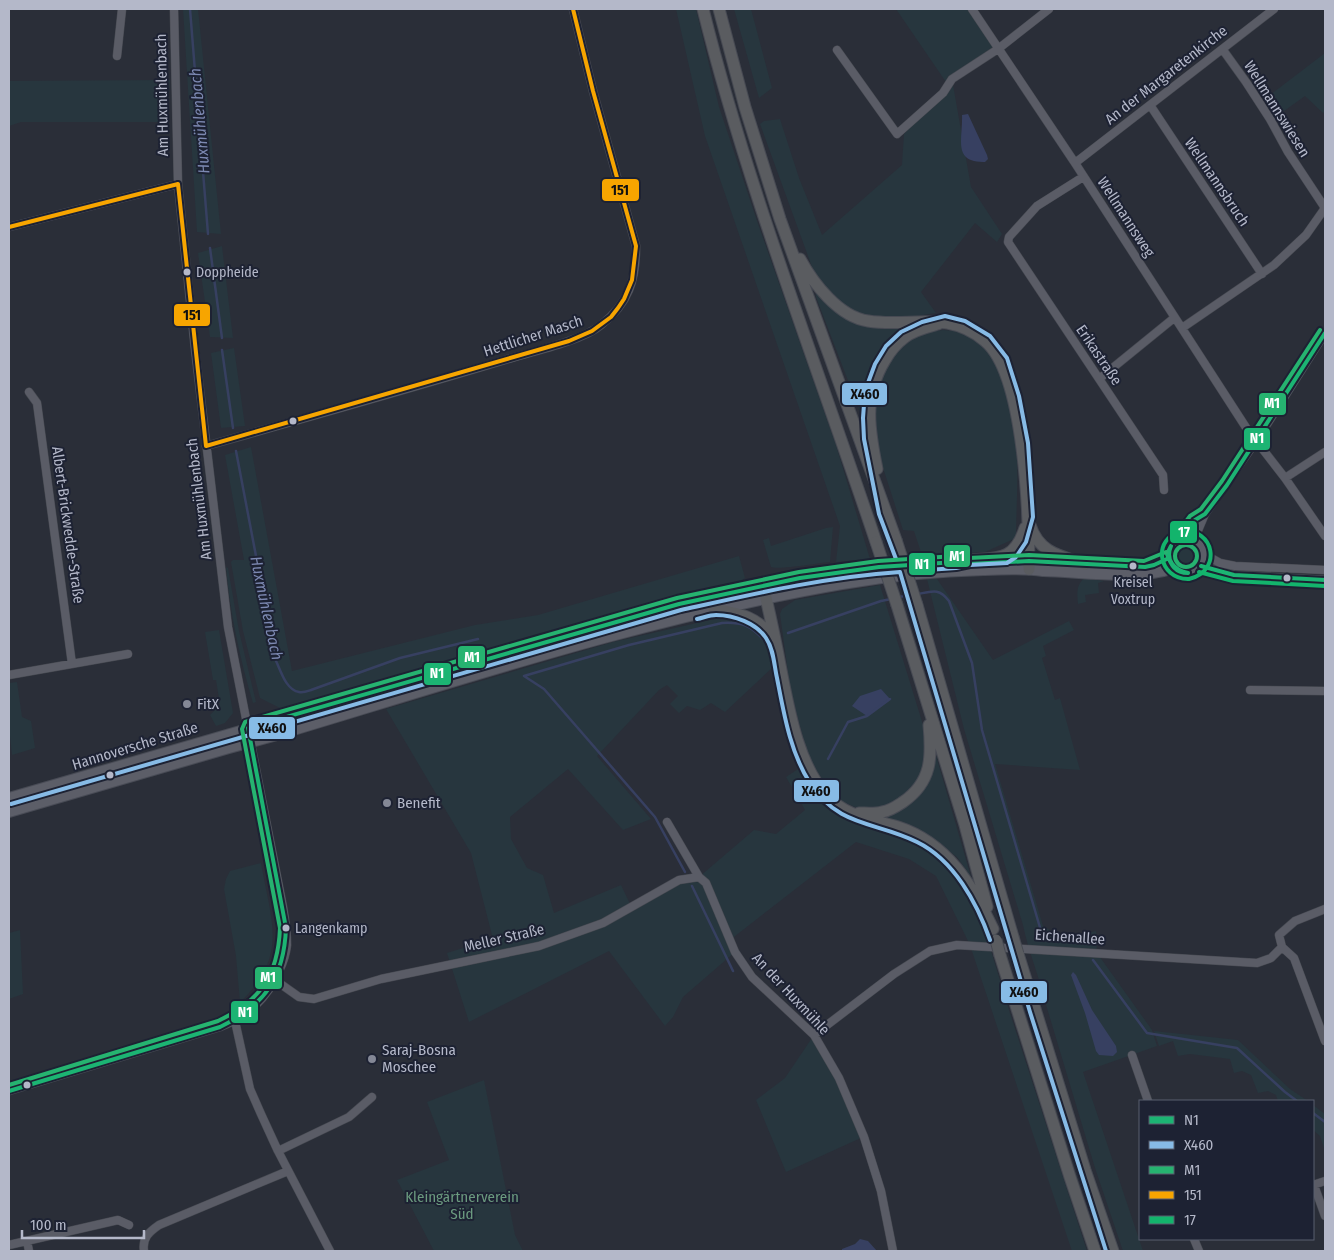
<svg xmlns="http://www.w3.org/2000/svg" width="1334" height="1260" viewBox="0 0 1334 1260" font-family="'Fira Sans Condensed',sans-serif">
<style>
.green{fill:#27363e}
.water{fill:#374061}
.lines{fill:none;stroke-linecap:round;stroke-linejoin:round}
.stream{stroke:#374061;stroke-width:2.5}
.minor-casing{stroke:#464951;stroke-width:9}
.major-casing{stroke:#484b55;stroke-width:12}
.highway-casing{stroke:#474a53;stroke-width:13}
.minor{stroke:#5a5c66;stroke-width:8}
.major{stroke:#5c5e68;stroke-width:10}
.highway{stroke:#5a5c60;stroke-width:11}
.highway-bridge-casing{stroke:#474a53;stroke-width:13;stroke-linecap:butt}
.highway-bridge{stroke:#5a5c60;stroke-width:11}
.bus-1-casing{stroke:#1d2233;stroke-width:8}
.bus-2-casing{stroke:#1d2233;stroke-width:8}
.bus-3-casing{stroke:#1d2233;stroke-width:8}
.bus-4-casing{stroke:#1d2233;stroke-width:8}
.bus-5-casing{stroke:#1d2233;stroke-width:8}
.bus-1{stroke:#1cb473;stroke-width:4}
.bus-2{stroke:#87bbe6;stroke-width:4}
.bus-3{stroke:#26b370;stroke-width:4}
.bus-4{stroke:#f7a500;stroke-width:4}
.bus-5{stroke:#13b46c;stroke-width:4}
.bus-dot{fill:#b4b8c9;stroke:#1d2233;stroke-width:2}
.poi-dot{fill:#848896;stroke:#1d2233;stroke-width:2}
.labels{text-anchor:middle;stroke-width:4;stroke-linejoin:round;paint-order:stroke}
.bus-label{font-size:14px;fill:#b4b8c9;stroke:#1d2233;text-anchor:start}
.street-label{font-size:15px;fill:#b4b8c9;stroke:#1d2233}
.poi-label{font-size:15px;fill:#b4b8c9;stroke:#1d2233;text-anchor:start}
.park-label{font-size:15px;fill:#6b9a7f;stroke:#1d2233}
.water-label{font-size:16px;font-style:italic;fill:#7c88b1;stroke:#1d2233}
.line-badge{stroke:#1d2233;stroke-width:2}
.badge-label{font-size:14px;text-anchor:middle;font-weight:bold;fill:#fff}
.pale-badge-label{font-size:14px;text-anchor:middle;font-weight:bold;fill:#111}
</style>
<rect width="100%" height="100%" fill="#2a2e38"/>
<path class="green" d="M183,9h15l23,225 -24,-2z
M676,9h20l23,98 37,111 80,227 34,114 -34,3 4,-36 -135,-390z
M734,9h17l21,79 -13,10z
M896,9h76l26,40 -46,30 19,108 31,47 -5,8 -22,-19 -54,69 15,21c-16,2 -34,7 -50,6 -33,-1 -58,-25 -74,-52l-52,-143 4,-3 16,-2 19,59 23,57 80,-70 2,-31 39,-41 5,-8z
M1325,53v58l-2,2 -18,-17 -28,20 -11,-18z
M170,80l-4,42h-145l-12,4v-45z
M222,246l11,92 -23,-1 -12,-84z
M815,283l35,32 74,5 -19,16 -25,31 -10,71 -54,-141z
M944,330c10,1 21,2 30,7 29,18 39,77 42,109 3,30 0,62 0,92l-31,14 -63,3 -8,-24 -11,-1 -26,-81 -4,-27 2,-30 7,-22 25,-31 17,-7z
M234,348l11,78 -24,2 -10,-75z
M251,447l41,224 183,-46 63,-10 201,-59 6,22 -4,3 -100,26 -359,102 -22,-11 -17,-67 -12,-69 2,-2h11l-19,-105z
M833,527l-3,35c-12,1 -51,8 -59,5l-8,-27 6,-2 2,8 55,-18z
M1174 556a12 12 0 1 1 24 0a12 12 0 1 1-24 0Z
M226,567l2,1 11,63 17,71 -3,1c-13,-44 -23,-90 -27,-136z
M1085,578l19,3 -6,2 1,10 -14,2 1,7 -8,2c-1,-10 -2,-20 7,-26z
M927,579h10l56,81 76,-39 5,9 -31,16 3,10 -4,2 13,42 5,-2 20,72 -85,-6 48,162c19,13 31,10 53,5l1,22 55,77 5,16 -74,26 60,179h-20l-28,-83 -51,-170c-6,-25 -16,-48 -21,-73l-59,-196z
M880,585l48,156v17l-17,35 -22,14 -32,1 -14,-6 -14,-12 -20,-31 -11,-40 -8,-32 -10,-73 2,-5 13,-9z
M733,617c31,5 34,23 41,49l-49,46 -14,-9 -11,7 -13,-4 -8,7 -9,-9 8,-8 -11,-11 -8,5 -62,66 54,63 -28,11 -55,-61 -58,48 1,22 16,29 16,7 11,38 67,-28 10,21 48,-26 20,-3 55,-47 22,4 29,-24 -19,-33 15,-10 10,17 14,18 16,13 18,7 48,11 49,36 24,45 28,93 79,244h-15l-102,-306 -34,-69 -27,-17 -53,-17 -126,98 5,12 -52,45 -10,20 -8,9 -56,-75 -140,71 -22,-69 46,-14 -22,-86 -85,-144 227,-67 106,-24z
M219,630l14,83 -8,10 -9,3 -6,-11 10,-10 -4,-25h-3l-8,-48z
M17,682l5,35 9,4 4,27 -23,7 -3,-28v-44z
M223,740l1,2 -94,28 -23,11 -98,28v-6z
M935,752l36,125 -14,-20 -27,-20 -56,-20c43,-13 54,-19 61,-65z
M261,863c10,58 28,93 -21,139l-4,-46 -12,-67 2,-10 4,-8z
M20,930l3,64 -14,5v-66z
M1154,1031l84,9 52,49 18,12h-30l-2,-6 -8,-4 -10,2 -7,-18 -9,-4 -8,2 -4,-14 -40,-5 -12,2 -5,-15 -14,5z
M814,1035l25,43 24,59 -77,35 -30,-72 29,-22z
M484,1080l31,155 8,16h-89l-37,-71 52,-20 -22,-58z
M1313,1105l12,9v37l-5,-15 -7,-6z"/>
<path class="water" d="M968,114l19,41 1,4 -3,3c-33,1 -22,-23 -23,-47z
M881,689l9,10 -23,17 -15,-10 8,-10z
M1073,972l3,3 16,35 24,36 1,6 -4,4 -14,-1 -3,-4 -11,-38 -14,-38z
M860,1239l8,2 9,10h-35v-2l13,-5z"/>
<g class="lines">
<path class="stream" d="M190,9l18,225
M210,248l12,90
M222,350l11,78
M236,451l40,210c5,10 10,29 23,31 4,1 9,-1 12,-2l89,-32 78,-19
M918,594c15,-3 21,-6 31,7l23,62 10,67 59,201 8,8 40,1
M899,597l11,-2
M788,633l93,-32 10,-2
M524,676l20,13 111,128 30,55
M524,676l105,-31 93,-22c21,-1 28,2 42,17
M828,759l20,-37 19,-6 23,-17
M692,886l41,85
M1093,960l54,73 90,15 48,44 12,9
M1313,1113l12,9"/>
<g class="minor-casing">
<path id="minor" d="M972,9l103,154 172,266 38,49 40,58
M837,50l60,84 46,-41 9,-14 46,-30 51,-40
M1223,50l23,32 24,37 18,33 37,56
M117,56l5,-47
M1150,105l112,169
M1075,163l199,-154
M1083,177l-46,29 -28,31 -1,5 155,233 1,15
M9,227l169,-43
M1182,328l92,-63 32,-30 19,-27
M1099,379l75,-61
M29,392l8,11 35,261
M206,446c100,-28 200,-56 299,-86 26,-8 77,-19 96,-35 28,-22 35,-45 35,-79l-43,-155 -20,-82
M1285,478l40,-26
M1182,538l13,-18 10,-6
M1194,540l11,-26 52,-74 68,-107
M1204,554l16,9 15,3 90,4
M1201,566l33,9 91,5
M9,675l119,-21
M1250,690l75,1
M667,822l32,55 7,6 29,69 17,25 62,58 25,43 25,59 17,54 12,60
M1282,947l12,11 31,83
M275,980l24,17 15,2 67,-20 158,-33 64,-23 76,-43 20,-3
M235,1021l15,68 11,25 17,37 52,100
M814,1035l80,-61 36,-23 27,-6 300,18 14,-5 11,-11 -3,-12 16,-14 30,-12
M1132,1055l16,46
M9,1091l211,-64c28,-11 47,-28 59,-56 4,-8 7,-17 8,-26 0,-13 -2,-26 -4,-38l-55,-280 -8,-68 -25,-210 -17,-165 -4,-175
M278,1151l71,-34 23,-20
M1313,1185l12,-4
M1314,1185l11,31
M1194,1239l5,12
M27,1241l2,10
M9,1245l109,-25 11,5
M144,1251c-2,-13 5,-19 15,-26l129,-54"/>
</g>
<g class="major-casing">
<path id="major" d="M1168 556a18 18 0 1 1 36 0a18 18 0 1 1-36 0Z
M1008,563l21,-2 116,6 9,-2 15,-7
M9,798l670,-194c52,-12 103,-24 155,-31 40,-7 81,-9 122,-11l8,1
M9,812l220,-64 48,-13c187,-56 373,-118 565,-151 47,-8 94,-13 142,-14 20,-1 39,-2 59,1 40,1 93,10 131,-3"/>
</g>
<g class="highway-casing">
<path id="highway" d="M703,9c45,181 114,356 173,533
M719,9l26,98 35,112 116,321
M800,259c13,24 39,58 68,62 42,7 79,-12 117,20 40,33 44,177 44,228
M877,469c-8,-39 -14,-73 8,-109 5,-9 12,-17 20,-23 9,-7 22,-10 33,-13
M1030,525c9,28 30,31 55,39
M956,562c34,-7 56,6 69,-34
M766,598c5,22 10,45 14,67 8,40 17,99 47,131 19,21 45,23 71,31 49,16 74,58 95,102
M897,605l68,220 22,82
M917,605l96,332
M714,609c27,5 42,7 59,29
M859,813c7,0 16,1 23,-1 8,-1 15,-6 21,-10 29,-20 29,-45 26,-77
M1018,954l67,216 28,81
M1000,955l70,222 25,74"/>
</g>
<use href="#minor" class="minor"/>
<use href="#major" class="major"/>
<use href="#highway" class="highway"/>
<g class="highway-bridge-casing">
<path id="highway-bridge" d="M896,540l21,65
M876,542l21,63
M1013,937l5,17
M996,940l4,15"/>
</g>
<use href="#highway-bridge" class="highway-bridge"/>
<g class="bus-1-casing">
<path id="bus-1" d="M1182,538l13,-18 10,-6 22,-29 98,-152
M1171,546c-6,14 3,24 17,27
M1171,546l-4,8c4,11 8,19 21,19
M1201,566l33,9 91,5
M9,1091l211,-64c45,-22 64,-49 66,-99l-38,-200 431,-124 121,-26 79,-11 77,-5 13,2 60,-3 116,6 9,-2 15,-7"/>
</g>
<g class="bus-2-casing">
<path id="bus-2" d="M896,559l-17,-45 -15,-75 -1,-21 2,-27 10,-27 11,-18 15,-14 21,-10 23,-6 20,5 25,15 17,22 12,38 9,47 5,74 -7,25 -10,15 -9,6 -37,2 -14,3 -43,3
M697,619c6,-1 12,-4 19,-4 18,0 40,8 50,23 8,12 8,27 11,40 7,36 13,74 33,105 29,45 65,38 107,59 37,18 60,61 73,98
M11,804l670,-194c72,-16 144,-33 219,-38l130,440 76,239"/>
</g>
<g class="bus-3-casing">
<path id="bus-3" d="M1177,534l13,-18 11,-7 21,-28 98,-151
M1175 556a11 11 0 1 1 22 0a11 11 0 1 1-22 0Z
M9,1085l209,-64c42,-20 60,-45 62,-93l-38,-199 3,-7 432,-124 122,-26 79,-11 78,-5 13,2 60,-3 115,6 22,-9"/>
</g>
<g class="bus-4-casing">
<path id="bus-4" d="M178,184l28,262
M9,227l169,-43
M206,446l363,-105 23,-10 19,-14 7,-9 6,-9 8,-19 4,-34 -43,-155 -20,-82"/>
</g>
<g class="bus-5-casing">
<path id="bus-5" d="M1199,572l34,9 92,5
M1189,579c-31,1 -38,-42 -7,-47 32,-5 41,39 7,47"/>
</g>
<use href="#bus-1" class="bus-1"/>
<use href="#bus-2" class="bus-2"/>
<use href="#bus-3" class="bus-3"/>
<use href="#bus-4" class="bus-4"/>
<use href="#bus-5" class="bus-5"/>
</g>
<g class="bus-dot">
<circle cx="187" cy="272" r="4.5"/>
<circle cx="293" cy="421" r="4.5"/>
<circle cx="1133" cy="566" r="4.5"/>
<circle cx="1287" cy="578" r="4.5"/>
<circle cx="110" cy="775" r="4.5"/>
<circle cx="286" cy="928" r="4.5"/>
<circle cx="27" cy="1085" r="4.5"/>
</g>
<g class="poi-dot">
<circle cx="187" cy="704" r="5"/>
<circle cx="387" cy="803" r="5"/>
<circle cx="372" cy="1059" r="5"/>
</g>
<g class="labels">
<g class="bus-label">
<text x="196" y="277">Doppheide</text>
<text x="1133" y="587" text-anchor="middle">Kreisel<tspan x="1133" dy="17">Voxtrup</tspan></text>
<text x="295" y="933">Langenkamp</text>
</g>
<g class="street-label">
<text transform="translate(1166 75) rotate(-38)" y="5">An der Margaretenkirche</text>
<text transform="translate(162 95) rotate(-91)" y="5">Am Huxmühlenbach</text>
<text transform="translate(1277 109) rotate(58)" y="5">Wellmannswiesen</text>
<text transform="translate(1217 182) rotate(56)" y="5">Wellmannsbruch</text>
<text transform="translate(1126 217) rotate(57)" y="5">Wellmannsweg</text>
<text transform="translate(533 336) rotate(-18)" y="5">Hettlicher Masch</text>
<text transform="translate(1099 355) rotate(56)" y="5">Erikastraße</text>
<text transform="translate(199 499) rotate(-97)" y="5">Am Huxmühlenbach</text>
<text transform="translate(68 525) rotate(82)" y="5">Albert-Brickwedde-Straße</text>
<text transform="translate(135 746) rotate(-17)" y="5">Hannoversche Straße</text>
<text transform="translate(1070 937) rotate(4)" y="5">Eichenallee</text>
<text transform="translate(504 938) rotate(-13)" y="5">Meller Straße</text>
<text transform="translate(791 994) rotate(47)" y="5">An der Huxmühle</text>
</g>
<g class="poi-label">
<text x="197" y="709">FitX</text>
<text x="397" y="808">Benefit</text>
<text x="382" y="1055">Saraj-Bosna<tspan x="382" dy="17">Moschee</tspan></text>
</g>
<g class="park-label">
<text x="462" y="1202">Kleingärtnerverein<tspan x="462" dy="17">Süd</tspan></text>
</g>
<g class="water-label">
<text transform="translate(199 121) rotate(-95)" y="6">Huxmühlenbach</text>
<text transform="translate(267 608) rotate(78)" y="6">Huxmühlenbach</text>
</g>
</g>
<g class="line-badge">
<rect x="601" y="178" width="39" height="24" rx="5" fill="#f7a500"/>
<rect x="173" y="303" width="38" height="24" rx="5" fill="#f7a500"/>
<rect x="841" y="382" width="47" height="24" rx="5" fill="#87bbe6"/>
<rect x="1258" y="392" width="29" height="24" rx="5" fill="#26b370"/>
<rect x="1243" y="427" width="28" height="24" rx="5" fill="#1cb473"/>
<rect x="1169" y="520" width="29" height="24" rx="5" fill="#13b46c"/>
<rect x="943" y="544" width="28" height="24" rx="5" fill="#26b370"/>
<rect x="908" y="552" width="28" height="24" rx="5" fill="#1cb473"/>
<rect x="457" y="645" width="29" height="24" rx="5" fill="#26b370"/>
<rect x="423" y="662" width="29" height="24" rx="5" fill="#1cb473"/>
<rect x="248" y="716" width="48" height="24" rx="5" fill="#87bbe6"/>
<rect x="793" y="779" width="47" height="24" rx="5" fill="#87bbe6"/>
<rect x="254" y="966" width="29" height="24" rx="5" fill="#26b370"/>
<rect x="1000" y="980" width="48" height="24" rx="5" fill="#87bbe6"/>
<rect x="230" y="1000" width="29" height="24" rx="5" fill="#1cb473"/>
</g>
<g class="badge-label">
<text x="1272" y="408">M1</text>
<text x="1257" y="443">N1</text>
<text x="1184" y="537">17</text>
<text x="957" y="561">M1</text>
<text x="922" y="569">N1</text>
<text x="472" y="662">M1</text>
<text x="437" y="678">N1</text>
<text x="268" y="982">M1</text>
<text x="245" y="1017">N1</text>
</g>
<g class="pale-badge-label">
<text x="620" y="195">151</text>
<text x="192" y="320">151</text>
<text x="865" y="399">X460</text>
<text x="272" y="733">X460</text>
<text x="816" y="796">X460</text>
<text x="1024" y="997">X460</text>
</g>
<rect width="1334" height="1260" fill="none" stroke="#b4b8c9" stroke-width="20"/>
<rect x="1139" y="1100" width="175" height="140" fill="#1d2233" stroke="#595e6f"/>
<rect x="1149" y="1116" width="25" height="8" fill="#1cb473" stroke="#595e6f"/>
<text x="1184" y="1125" font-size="15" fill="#b4b8c9">N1</text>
<rect x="1149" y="1141" width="25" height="8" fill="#87bbe6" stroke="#595e6f"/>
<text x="1184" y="1150" font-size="15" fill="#b4b8c9">X460</text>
<rect x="1149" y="1166" width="25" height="8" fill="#26b370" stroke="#595e6f"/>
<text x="1184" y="1175" font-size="15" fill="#b4b8c9">M1</text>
<rect x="1149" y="1191" width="25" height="8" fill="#f7a500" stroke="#595e6f"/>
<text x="1184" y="1200" font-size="15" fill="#b4b8c9">151</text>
<rect x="1149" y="1216" width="25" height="8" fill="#13b46c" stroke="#595e6f"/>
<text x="1184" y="1225" font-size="15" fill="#b4b8c9">17</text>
<path d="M22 1230v8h122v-8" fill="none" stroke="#b4b8c9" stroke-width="2.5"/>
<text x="30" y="1230" font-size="15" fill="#b4b8c9" stroke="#1d2233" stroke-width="4" paint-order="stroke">100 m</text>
</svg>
